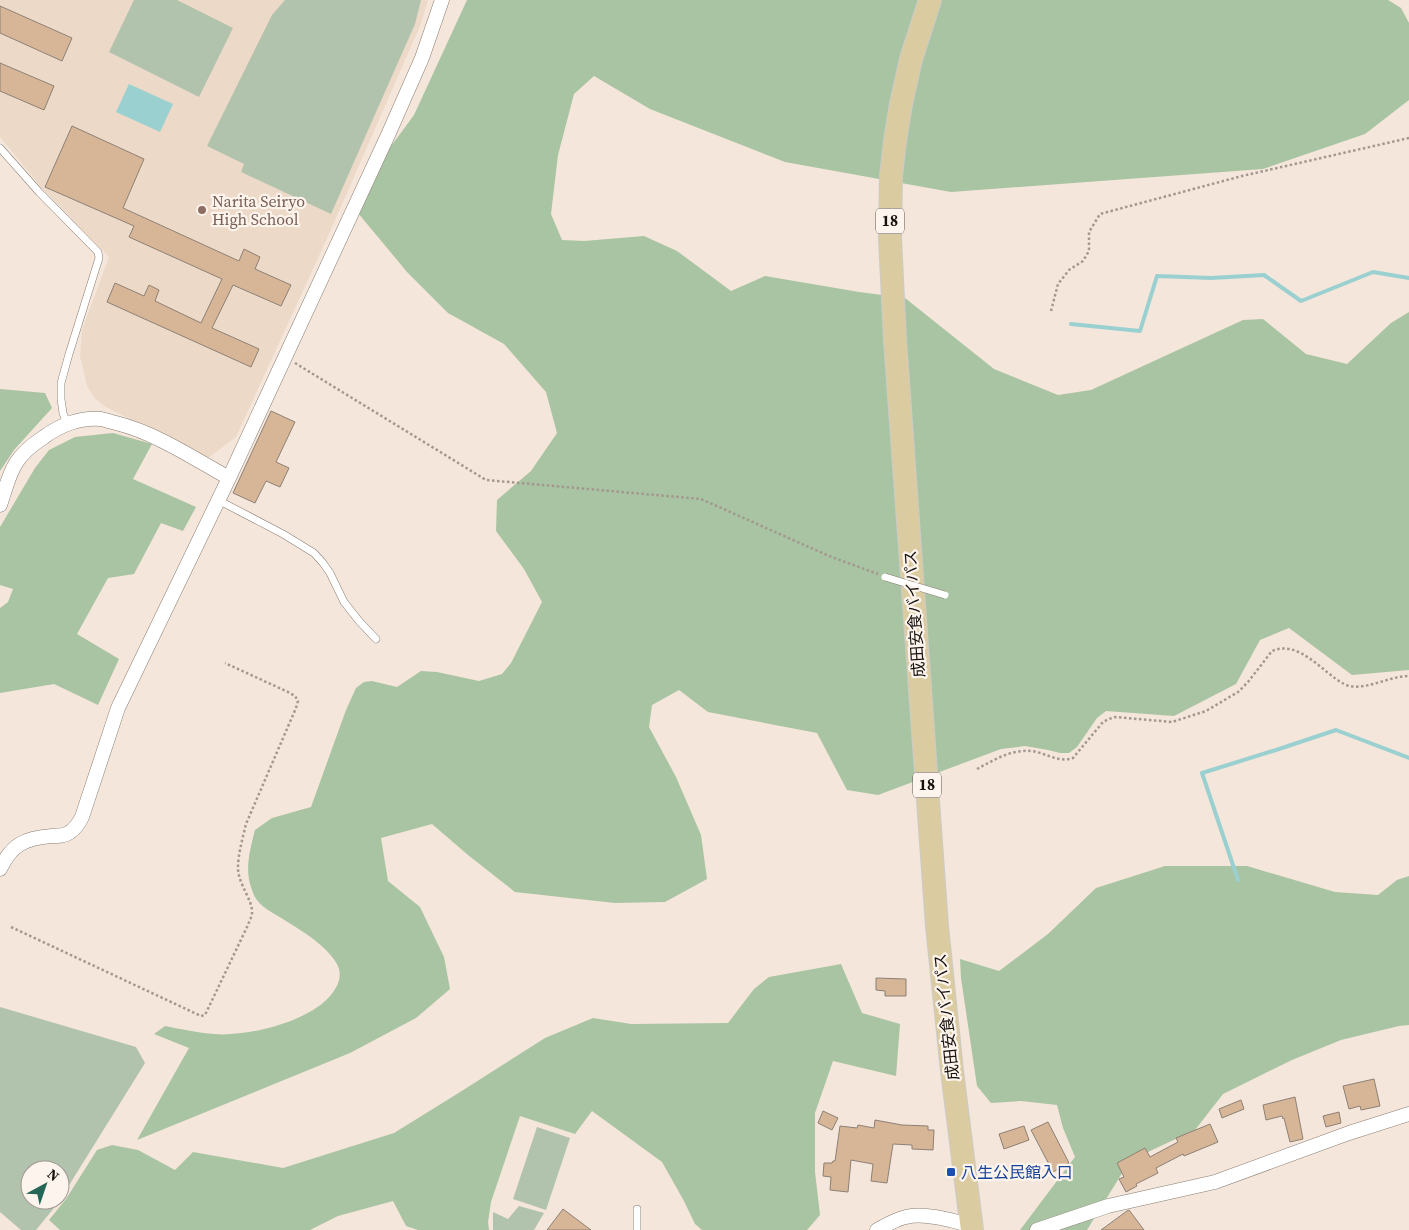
<svg xmlns="http://www.w3.org/2000/svg" width="1409" height="1230" viewBox="0 0 1409 1230" font-family="'Source Serif 4','Noto Sans JP',serif">
<style>
.built{fill:#edd9c7}
.green{fill:#b1c3ad;fill-rule:evenodd}
.forest{fill:#a9c4a2}
.water{fill:#9bd0d1}
.lines{fill:none;stroke-linecap:round;stroke-linejoin:round}
.stream{stroke:#9bd0d1;stroke-width:4}
.building{fill:#d7b698;stroke:#8d8075}
.lane-casing{stroke:#897d72;stroke-width:8}
.street-casing{stroke:#897d72;stroke-width:15}
.primary-casing{stroke:#cccbca;stroke-width:24}
.path{stroke:#a3988f;stroke-width:2.5;stroke-dasharray:2.5 2.5;stroke-linecap:butt}
.lane{stroke:#fff;stroke-width:7}
.street{stroke:#fff;stroke-width:14}
.primary{stroke:#dbcba0;stroke-width:22}
.lane-bridge-casing{stroke:#897d72;stroke-width:8;stroke-linecap:butt}
.lane-bridge{stroke:#fff;stroke-width:7}
.education-dot{fill:#8d6e63;stroke:#fdf4ed;stroke-width:2}
.transit-dot{fill:#1a4fb4;stroke:#fdf4ed;stroke-width:2}
.labels{text-anchor:middle;stroke-width:4.5;stroke-linejoin:round;paint-order:stroke}
.shield{fill:#fdf4ed;stroke:#5b5550;stroke-width:1}
.shield-label{font-size:15px;font-weight:bold;fill:#16110d}
.education-label{font-size:16px;fill:#785e54;stroke:#fdf4ed;text-anchor:start}
.street-label{font-size:16px;fill:#16110d;stroke:#fdf4ed}
.transit-label{font-size:16px;fill:#164399;stroke:#fdf4ed;text-anchor:start}
</style>
<rect width="100%" height="100%" fill="#f4e6da"/>
<path class="built" d="M0,0h428l-8,26 -91,208 -93,203 -28,21 -104,-52 -10,-9 -7,-11 -7,-30 2,-26 27,-73 -68,-70 -41,-50z"/>
<path class="green" d="M134,0h43l56,28 -34,69 -90,-45z
M285,0h136l-6,24 -84,190 -90,-42 3,-8 -37,-18 65,-131z
M0,1007l136,40 9,16 -87,140 -22,27h-15l-21,-18zM30,1170h30v30h-30z
M537,1127l33,11 -24,72 -33,-11z
M519,1206l25,7 -10,17h-41v-18l15,7z"/>
<path class="forest" d="M467,0h921l13,8 8,15v77l-44,34 -102,35 -312,23 -166,-30 -135,-53 -56,-33 -20,18 -16,61 -7,59 11,26 22,1 60,-5 33,15 54,40 34,-15 94,16 46,6 89,71 64,26 33,-5 152,-70 20,-1 43,35 41,10 44,-41 18,-11v358l-57,5 -63,-47 -29,12 -24,44 -62,32 -68,-5 -9,7 -20,29 -8,6h-9l-12,-3 -23,-4 -24,3 -123,46 -31,-5 -30,-57 -109,-21 -29,-22 -27,15 -3,22 27,50 25,58 6,44 -42,23 -50,1 -100,-11 -47,-37 -36,-31 -51,14 7,43 32,26 24,50 6,32 -34,29 -66,35 -213,87 52,-92 -35,-14 11,-8c16,3 33,7 49,8 33,3 95,-12 117,-39 7,-9 12,-19 6,-31 -11,-20 -40,-36 -59,-48 -7,-4 -16,-9 -21,-16 -2,-2 -4,-7 -5,-10 -8,-20 -2,-40 3,-60l17,-12 39,-11 35,-97 10,-22 8,-6 8,-1 25,6 24,-16 16,1 42,9 23,-7 9,-11 31,-61 -18,-33 -28,-38 1,-31 34,-29 26,-38 -11,-41 -42,-48 -56,-31 -41,-41 -49,-59 14,-41 42,-57z
M0,389l45,4 7,15 -38,42 -14,21z
M113,433l39,11 -19,35 63,28 -13,24 -22,-8 -27,51 -26,4 -31,56 42,25 -21,46 -44,-21 -54,9v-85l8,-6 5,-13 -13,-4v-58l35,-59 14,-18 26,-13z
M1165,866h82l88,26 43,3 19,-15 12,-4v149l-10,1 -58,14 -49,20 -69,34 -28,36 -45,21 -26,19 -37,60h-67l55,-73 -12,-29 -6,-23 -36,-4 -30,2 -14,-17 -16,-108 -1,-19 39,12 49,-37 48,-46z
M841,964l21,49 38,11 -4,52 -63,-15 -18,52v59l5,43 -13,15h-105l-7,-6 -11,-23 -22,-39 -70,-51 -17,23 -55,-18 -29,86 -3,20 1,8h-71l-12,-4 -13,-25 -55,15 -28,14h-250l-11,-10 17,-21 31,-49 15,-5 26,5 37,20 18,-18 90,16 111,-35 63,-39 88,-56 48,-20 38,6 97,-1 26,-34 15,-12z"/>
<path class="water" d="M129,84l44,20 -13,28 -44,-20z"/>
<g class="lines">
<path class="stream" d="M1071,324l69,7 17,-55 54,2 53,-3 37,26 72,-29 36,6
M1238,880l-36,-107 77,-24 57,-19 73,28"/>
</g>
<path class="building" d="M0,6l72,32 -10,23 -62,-28z
M0,63l54,23 -10,24 -44,-19z
M72,126l72,33 -21,49 116,53 5,-12 16,8 -5,12 36,16 -10,21 -48,-21 -21,43 47,21 -8,18 -144,-65 8,-19 29,13 5,-11 10,5 -4,11 46,22 21,-44 -93,-42 5,-11 -89,-39z
M271,411l24,11 -19,40 13,6 -9,19 -14,-6 -11,22 -22,-10z
M876,978l30,1v17h-21v-5l-9,-1z
M1374,1079l6,27 -19,4 -1,-4 -11,3 -6,-23z
M1295,1097l8,42 -13,3 -6,-24 -1,1 -1,-3 -16,4 -3,-15z
M1241,1100l3,9 -22,9 -3,-9z
M823,1111l15,7 -6,12 -14,-7z
M1339,1112l2,11 -15,4 -3,-11z
M875,1120l27,5 26,1v4h6l-1,20 -21,-1v-4l-19,-1 -6,39 -16,-2 2,-17 -22,-4 -3,32 -18,-2 1,-13 -8,-1 1,-13h8l1,-2h2l5,-35 17,2 1,-3 16,3z
M1048,1122l21,41 -16,9 -22,-42z
M1210,1124l8,18 -34,14 -1,-2 -27,14 2,5 -22,11 1,2 -11,6 -7,-13 5,-2 -7,-14 28,-15 5,9 28,-15 -2,-4z
M1024,1126l5,14 -25,9 -5,-15z
M563,1209l28,21h-44z
M1129,1210l15,20h-43l26,-19z"/>
<g class="lines">
<g class="lane-casing">
<path id="lane" d="M0,148l39,44 59,60 1,6 -30,96 -8,29v16l2,14 4,11
M218,500l65,34 31,19 9,10 7,10 14,29 15,19 17,18
M637,1230v-21"/>
</g>
<g class="street-casing">
<path id="street" d="M0,505c5,-14 8,-29 16,-42 7,-11 17,-19 28,-26 16,-12 37,-20 57,-18 5,1 10,3 15,4 40,10 77,35 113,55
M0,869c12,-25 25,-31 52,-33 6,0 13,0 18,-4 6,-4 9,-9 12,-15l36,-109 111,-230 159,-343 34,-77 20,-58
M877,1230c9,-5 19,-11 29,-13 17,-5 54,4 70,12
M1037,1230l71,-24 107,-24 134,-49 60,-19"/>
</g>
<g class="primary-casing">
<path id="primary" d="M930,0l-19,59 -10,45 -6,37 -4,35 -1,63 5,100 42,587 15,145 20,159"/>
</g>
<path class="path" d="M1051,311l7,-27 11,-14 14,-9 6,-10v-19l11,-18 142,-38 167,-38
M295,363l191,117 215,19 128,57 49,18
M977,769c17,-9 34,-20 55,-18 14,2 26,12 41,7l30,-36 6,-3 6,-2 57,5 34,-11 32,-19 10,-10 24,-31c27,-12 51,22 72,33 18,9 44,-8 65,-8
M11,927l190,89 4,-1 43,-90c1,-4 4,-8 4,-12 1,-13 -14,-29 -14,-45 0,-14 5,-31 8,-44l50,-116 2,-7 -3,-5 -7,-4 -63,-29"/>
<use href="#lane" class="lane"/>
<use href="#street" class="street"/>
<use href="#primary" class="primary"/>
<g class="lane-bridge-casing">
<path id="lane-bridge" d="M885,577l60,18"/>
</g>
<use href="#lane-bridge" class="lane-bridge"/>
</g>
<circle class="education-dot" cx="202" cy="210" r="5"/>
<rect class="transit-dot" x="946" y="1167" width="10" height="10" rx="2.5"/>
<g class="labels">
<g class="shield">
<rect x="876" y="208.5" width="28" height="25" rx="4"/>
<rect x="913" y="772.5" width="28" height="25" rx="4"/>
</g>
<g class="shield-label">
<text x="890" y="226">18</text>
<text x="927" y="790">18</text>
</g>
<g class="education-label">
<text x="212" y="207">Narita Seiryo<tspan x="212" dy="18">High School</tspan></text>
</g>
<g class="street-label">
<text transform="translate(914 614) rotate(-94)" y="6">成田安食バイパス</text>
<text transform="translate(946 1017) rotate(-96)" y="6">成田安食バイパス</text>
</g>
<g class="transit-label">
<text x="961" y="1178">八生公民館入口</text>
</g>
</g>
<g transform="translate(45 1185) rotate(40)"><circle r="24" fill="#fdf4ed" stroke="#a19993"/>
<path d="M0-4L9 19L0 12L-9 19Z" fill="#246757"/>
<text y="-8" font-size="14" font-weight="bold" text-anchor="middle" fill="#16110d">N</text>
</g>
</svg>
